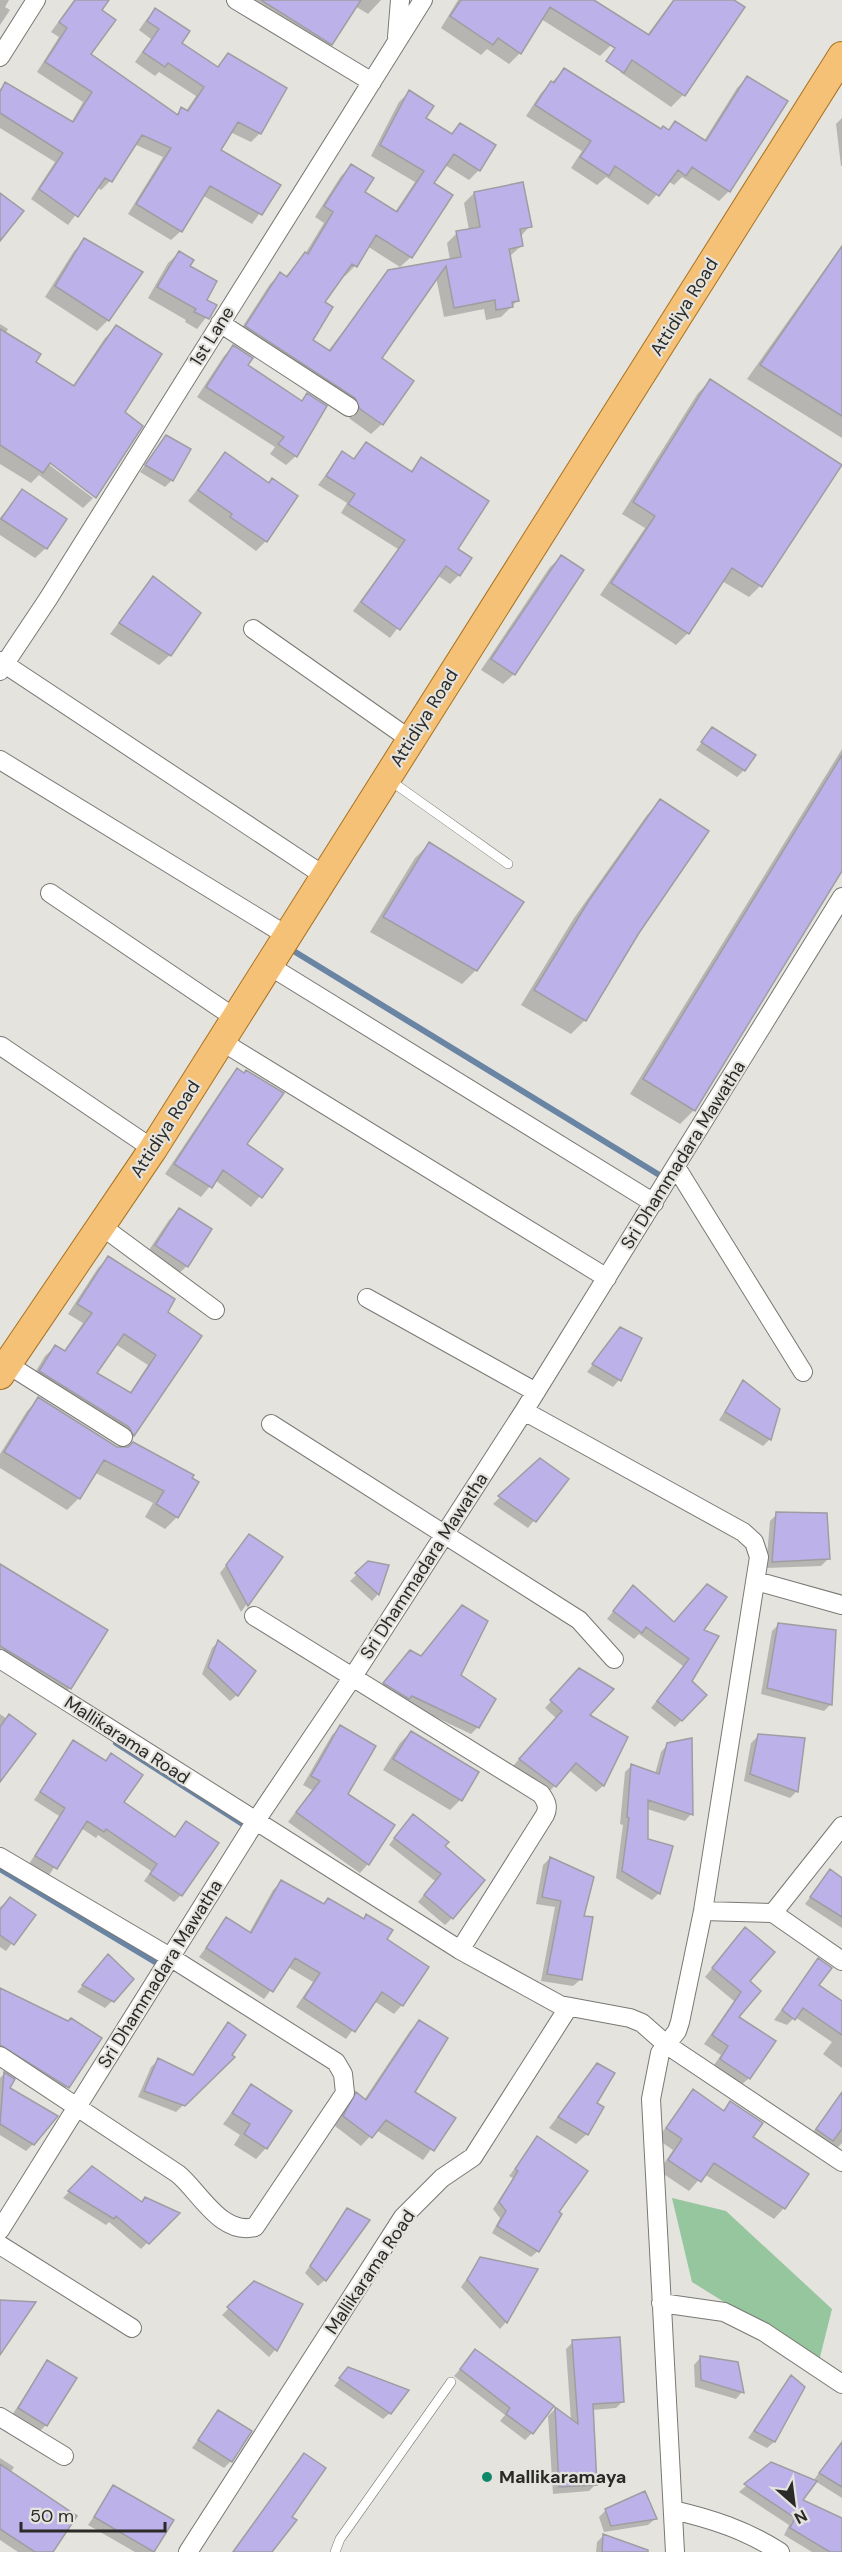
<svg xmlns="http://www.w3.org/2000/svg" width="842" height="2552" viewBox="0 0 842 2552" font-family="'DM Sans',sans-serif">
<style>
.green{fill:#96c69d}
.shadow{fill:#0003;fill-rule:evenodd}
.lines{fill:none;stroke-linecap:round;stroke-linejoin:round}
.stream{stroke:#6a84a4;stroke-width:6}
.building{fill:#bcb2e9;stroke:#9e9ea2;stroke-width:1.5;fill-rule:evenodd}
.lane-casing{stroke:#797874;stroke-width:10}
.street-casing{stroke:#797874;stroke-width:20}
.primary-casing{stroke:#a9721f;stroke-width:30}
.lane{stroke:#fff;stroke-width:9}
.street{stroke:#fff;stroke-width:18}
.primary{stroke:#f5c176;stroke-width:28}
.poi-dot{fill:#0e8869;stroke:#e4e3de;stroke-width:2}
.labels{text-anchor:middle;stroke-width:4.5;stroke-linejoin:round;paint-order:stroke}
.street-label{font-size:18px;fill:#2a2a28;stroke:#e4e3de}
.poi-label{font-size:18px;font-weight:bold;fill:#2a2a28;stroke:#e4e3de;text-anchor:start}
</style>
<rect width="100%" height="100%" fill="#e4e3de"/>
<path class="green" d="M672,2198l54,13 106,98 -13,52 -127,-79z"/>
<path class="shadow" d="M0,0h9l-4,7 5,3 -10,15z
M74,0h31l-16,55 87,60 5,-6 5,2 10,-15 -37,-24 -4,4 -20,-14 16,-23 -12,-9 7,-10 9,-10 25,34 36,24 12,-13 32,78 -9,9 -21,-10 -11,19 60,35 -27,38 -50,-29 -21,36 -10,9 -43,-26 35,-57 -29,-13 -24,37 -9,9 -4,-3 -29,38 -37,-26 24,-37 -55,-34v-39l5,-5 66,39 12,-21 -46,-30 22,-35 -8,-5z
M235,0h146l-13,14 -13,-8 -24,38 -11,11z
M458,0h133l20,45 -11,11 -59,-37 -21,34 -11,11 -22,-15 -6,6 -40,-27z
M673,0h60l-50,95 -12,12 -51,-35z
M564,70l97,60 7,1 8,-8 28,18 33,-53 10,-10 -18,113 -10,10 -37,-24 -8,8 -6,-4 -20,24 -42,-28 -9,8 -26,-17 11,-17 -56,-35 15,-23z
M409,92l15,27 26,16 10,-11 19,46 -10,10 -24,-15 -13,18 -21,74 -11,10 -33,-21 -12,20 -10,10 -2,-1 -20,27 -12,38 17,11 61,-79 61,-12 -3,-17 10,-10 12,-3 -5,-27 10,-10 56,33 -10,11 1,9 -12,11 8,44 -16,16 -15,3 -2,-11 -40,8 -8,-40 -56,81 2,66 -11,10 -21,-15 -5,-11 -109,-71 34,-53 10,-10 5,3 20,-23 19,-31 -9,-6 26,-41 10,-10 12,27 32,19 20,-30 -44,-26 28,-54z
M842,118v48h-1l-5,-42z
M85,240l23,80 -11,11 -52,-34 29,-46z
M842,245v193l-95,-59z
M179,253l25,47 11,6 -18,23 -12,-7 1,-2 -38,-22 20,-35z
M0,324l8,5 -3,5 29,28 38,25 33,-49 11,-11 7,86 18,14 -47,70 -49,-40 -2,3 50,38 -10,10 -44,-33 -8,8 -31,-19z
M233,347l13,18 55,37 6,-7 -11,61 -10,9 -16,-11 5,-7 -78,-50 27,-41z
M710,381l50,205 -11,11 -27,-16 -34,52 -12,12 -76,-50 45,-67 -23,-14 76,-121z
M166,437l6,43 -7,7 -25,-15z
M366,444l44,28 12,-13 34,90 3,26 -9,9 -13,-9 -47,63 -37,-27 45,-62 -57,-36 6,-10 -29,-18 24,-32 10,7z
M226,454l42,30 4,-4 -6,61 -10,10 -68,-50z
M22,491l24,57 -11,10 -35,-23v-17z
M561,557l-47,117 -11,10 -22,-14 69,-103z
M153,578l17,77 -11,10 -49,-31z
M712,729l32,41 -7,7 -41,-27z
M842,749v119l-148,242 -14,14 -50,-30z
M661,801l-23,131 -53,88 -14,14 -50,-29 53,-87 73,-103z
M429,844l47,126 -14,14 -92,-52 45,-74z
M238,1070l7,74 36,26 -30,37 -36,-27 -14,17 -36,-23 63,-94z
M179,1210l8,56 -11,10 -31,-20 24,-36z
M108,1258l58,54 34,25 -67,98 -9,9 -94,-63 15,-25 10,-9 9,4 19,-28 -15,-9 30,-46zM115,1344l33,21 -19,29 -35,-21z
M620,1329l20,10 -21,41 -6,7 -26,-15z
M743,1382l27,57 -7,7 -44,-26z
M39,1399l78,49 61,19 -1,50 -12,12 -20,-12 8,-14 -59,-31 -15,26 -12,12 -67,-42v-14l27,-43z
M540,1460l27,19 -39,49 -35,-24z
M777,1514l51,45 -7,7 -55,2 4,-47z
M249,1536l32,21 -40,55 -21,-39z
M369,1563l18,4 -9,27 -6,7 -22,-20z
M0,1566l70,122 -14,14 -56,-34z
M633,1587l41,37 36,8 7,5 -27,44 15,14 -30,32 -24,-19 32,-42 -44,-32 -5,5 -27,-20z
M779,1624l52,80 -7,7 -63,-17 11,-63z
M218,1642l19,53 -7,6 -28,-27 10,-26z
M421,1657l38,18 19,52 -7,7 -93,-44 25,-31z
M572,1677l16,39 38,22 -23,48 -7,6 -27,-22 -21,23 -35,-27 43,-48 -11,-10z
M0,1714l7,5 -7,59z
M340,1727l6,68 22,69 -8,9 -72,-51 24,-32 -9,-5 29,-50z
M411,1732l49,68 -10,10 -67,-40 17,-27z
M758,1736l39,55 -7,7 -46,-17 7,-38z
M690,1740l1,74 -6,7 -38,-12v31l24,7 -12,46 -7,7 -36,-22 7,-53 -3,-1 5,-52 6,-6 24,8 6,-22 7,-8z
M73,1742l32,20 7,-7 10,48 52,35 12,-15 -5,72 -7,7 -30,-21 7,-10 -53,-36 -2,3 -15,-10 -32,47 -20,-11 30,-48 -25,-16z
M406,1822l37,25 9,71 -7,7 -27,-23 17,-21 -46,-36z
M550,1858l32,59 -2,63 -7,6 -32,-5 14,-74 -19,-3 7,-39z
M830,1871l12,8v49l-37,-24z
M281,1882l42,23 5,-5 35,20 4,-4 18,24 17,65 -8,9 -20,-13 -28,38 -50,-32 17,-25 -25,-15 -24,32 -65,-42 28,-38 22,14 24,-43z
M10,1899l23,16 -27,36 -6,-4v-40z
M737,1938l11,44 -11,35 12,61 -9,8 -28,-18 9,-13 -17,-11 30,-43 -29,-24z
M818,1960l-1,26 25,16v66l-19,-14 9,-12 -37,-25 -8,8 -13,-5z
M102,1963l10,38 -7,7 -28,-16z
M0,1990l100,48 -39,57 -61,-40z
M419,2022l-6,70 41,26 -31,42 -47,-30 -15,16 -26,-20 12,-23 9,-9 8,6 46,-69z
M228,2024l2,32 3,2 -57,54 -38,-15 13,-30 7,-7 34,16z
M597,2064l-10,70 -11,10 -27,-16z
M4,2074l4,15 25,55 -7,7 -26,-16v-57z
M251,2086l15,62 -10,11 -22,-14 6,-10 -17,-11z
M693,2091l29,20 9,-8 20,35 33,70 -10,11 -70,-45 -15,17 -30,-20 14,-21 -16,-11z
M842,2093v50l-5,5 -8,-5 -7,7 -15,-10z
M536,2141l21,72 -19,38 -7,6 -39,-24 8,-15 -7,-9 20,-31 -4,-2z
M92,2168l49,36 36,9 -36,36 -32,-27 -3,3 -43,-27z
M348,2210l-23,70 -7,6 -13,-13z
M481,2258l25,64 -6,7 -39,-42z
M254,2283l47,22 -26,45 -6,7 -47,-42z
M573,2342l50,59 -7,7 -24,2 4,74 -7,7 -36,3 -5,-78 7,-7 16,12 -5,-72z
M476,2351l56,82 -7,7 -25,-19 5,-6 -51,-39z
M700,2358l42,34 -6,7 -41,-12 -1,-22z
M47,2362l-1,63 -7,7 -27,-17z
M342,2376l48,37 -7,6 -49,-33z
M791,2377l12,10 -29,55 -7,6 -19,-10z
M218,2412l13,49 -7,7 -32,-20z
M842,2442v56l-27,-17 -15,19 42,20v32h-30l-28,-17 5,-10 -50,-33 32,-28 42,17z
M0,2458l14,9 -4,6 41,79h-33l-18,-12z
M298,2462l-8,55 -20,35h-38z
M114,2486l57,34 -19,32h-17l-47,-27z
M606,2510l49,9 -7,6 -44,7 -5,-15z
M603,2536l36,16h-43l1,-10z"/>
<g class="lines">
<path class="stream" d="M292,950l369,226
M116,1743l125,80
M0,1869l155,93"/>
</g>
<path class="building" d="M75,0h34l-7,10 14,10 -25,34 87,61 3,-8 7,4 16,-24 -36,-24 -3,4 -22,-15 16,-23 -12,-8 8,-13 35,23 -8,12 36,24 10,-14 59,35 -26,46 -23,-12 -17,28 60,35 -19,30 -52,-29 -28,46 -46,-28 35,-56 -29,-13 -30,47 -7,-4 -27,39 -39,-28 24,-36 -63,-40v-21l5,-10 68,40 19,-30 -47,-30 22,-34 -8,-6z
M261,0h100l-29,45z
M461,0h133l55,35 25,-35h60l11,7 -60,89 -53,-36 -8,13 -18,-12 9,-13 -65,-41 -29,47 -23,-16 -5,7 -43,-29z
M564,68l97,61 2,-3 6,4 6,-9 31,20 41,-65 41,25 -58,91 -38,-25 -6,9 -8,-6 -19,26 -44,-30 -6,10 -29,-19 11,-16 -56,-36 16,-24 3,2z
M409,90l25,16 -8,12 26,16 8,-11 36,22 -16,26 -26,-17 -20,29 19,12 -41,63 -36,-23 -19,32 -5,-3 -27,38 8,5 -20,33 17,11 58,-81 73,-13 -5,-26 24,-4 -6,-35 49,-10 9,45 -12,2 3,17 -14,3 10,52 -7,1 1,5 -17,3 -1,-10 -41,8 -8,-42 -64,92 32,23 -31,44 -23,-16 -5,-11 -110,-72 35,-54 7,5 18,-25 3,2 25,-42 -9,-6 27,-42 23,14 -9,14 32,20 27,-41 -44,-26z
M0,193l24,18 -24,30z
M84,238l59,34 -34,49 -54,-35z
M842,246v170l-82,-51z
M179,251l15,9 -4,6 27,15 -10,19 10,5 -8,14 -15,-7 2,-3 -39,-22z
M116,325l46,29 -37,58 18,14 -47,72 -46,-35 -7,10 -43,-28v-116l41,25 -5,8 38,24z
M233,345l20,13 -5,7 54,36 5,-8 20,13 -30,51 -19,-13 6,-7 -78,-50z
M710,379l132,86 -80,122 -30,-19 -43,66 -78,-51 44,-67 -22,-14z
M166,435l25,14 -18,32 -28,-16z
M366,442l46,30 9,-15 68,44 -31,48 14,9 -12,18 -14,-10 -46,64 -39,-28 44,-62 -57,-36 7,-10 -29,-18 16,-25 12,8z
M225,452l44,31 3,-5 26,18 -31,46 -37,-25 2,-3 -34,-24z
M22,489l45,30 -20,30 -46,-30z
M561,555l23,15 -69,105 -24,-16z
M153,576l48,37 -30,43 -52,-33z
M712,727l44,28 -11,16 -44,-29z
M842,755v116l-147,240 -52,-32z
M660,799l49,32 -70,102 -53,88 -52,-31 54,-88z
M429,842l95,60 -47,69 -94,-54z
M237,1068l7,5 2,-3 38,23 -37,51 36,25 -21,29 -39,-28 -11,18 -38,-24z
M179,1208l33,21 -24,38 -33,-22z
M108,1256l67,43 -7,13 34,24 -68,100 -5,-9 -90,-56 16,-26 10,6 27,-38 -15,-9zM124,1334l32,21 -25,38 -34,-20z
M620,1327l22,11 -21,43 -29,-17z
M743,1380l37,29 -9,31 -46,-28z
M38,1397l79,50h11l5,-5 61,33 -2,3 7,4 -21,36 -22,-14 8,-13 -60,-31 -24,39 -76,-47z
M540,1458l29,21 -33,43 -38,-26z
M776,1512l51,1 3,46 -58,3z
M249,1534l34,23 -35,49 -22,-41z
M368,1561l21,4 -10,30 -24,-22z
M0,1564l108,66 -37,59 -71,-43z
M707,1584l20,13 -23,33 15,6 -27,45 15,14 -25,26 -25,-20 32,-42 -43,-32 -4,6 -29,-22 20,-26 41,37z
M462,1605l26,16 -27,54 35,24 -17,29 -67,-32 -3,3 -26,-16 27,-33 11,6z
M778,1623l58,7 -4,75 -65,-17z
M218,1640l38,31 -18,25 -30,-29z
M579,1668l35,21 -24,26 38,22 -24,49 -28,-23 -20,24 -37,-28 43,-48 -12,-11z
M9,1714l27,20 -36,48v-55z
M340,1725l36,21 -28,48 47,31 -26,40 -73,-53 24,-31 -9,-5z
M411,1731l68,41 -17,29 -69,-42z
M758,1734l47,4 -7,54 -48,-18z
M692,1738l1,77 -45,-15v39l25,7 -13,48 -38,-23 7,-53 -2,-1 4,-53 28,10 8,-31z
M73,1740l33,21 5,-8 32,22 -19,27 51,35 11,-16 33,22 -37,53 -32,-22 7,-10 -51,-35 -2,3 -17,-11 -30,48 -22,-13 30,-48 -25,-16z
M413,1814l36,28 -4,4 40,34 -32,39 -29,-24 17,-21 -47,-36z
M550,1857l44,20 -10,39 9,1 -11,63 -35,-6 14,-73 -19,-4z
M830,1869l12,9v39l-32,-20z
M281,1880l43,24 4,-6 36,21 2,-5 27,16 -6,9 42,28 -26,39 -21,-14 -27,40 -51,-34 16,-25 -25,-15 -22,34 -67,-44 20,-31 25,16z
M10,1897l26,18 -22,30 -14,-10v-25z
M745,1927l30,25 -25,29 11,10 -22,26 37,24 -26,38 -30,-20 8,-13 -16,-11 29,-43 -29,-24z
M108,1954l26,25 -20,23 -32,-17z
M818,1958l14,10 -13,17 23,16v34l-39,-27 -8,12 -13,-10z
M0,1988l68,33 3,-3 31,20 -33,50 -69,-43z
M419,2020l29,18 -33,54 41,26 -22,33 -48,-31 -14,18 -29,-22 13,-24 10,8z
M228,2022l18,13 -14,20 3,2 -50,49 -41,-15 14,-33 35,17z
M597,2063l18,10 -18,30 7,4 -16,28 -30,-18z
M4,2072l11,7 -5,9 48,28 -24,29 -34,-21z
M251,2084l41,27 -25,38 -23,-15 6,-10 -18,-11z
M693,2089l31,22 6,-10 33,22 -10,14 56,37 -24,35 -71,-46 -13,19 -33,-22 14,-21 -16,-11z
M842,2092v37l-9,12 -17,-12z
M537,2136l51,35 -29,41 3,2 -23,38 -42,-26 9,-15 -7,-9 19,-31 -3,-2z
M92,2166l50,36 3,-5 35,16 -31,31 -33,-28 -2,3 -46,-28z
M347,2208l23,12 -44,61 -16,-15z
M480,2257l58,12 -31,54 -40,-43z
M254,2281l49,23 -26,47 -50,-44z
M0,2300l36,2 -36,53z
M620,2337l4,65 -31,2 4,81 -38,2 -4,-80 23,17 -6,-84z
M475,2349l79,57 -21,28 -27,-20 4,-6 -50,-39z
M700,2356l38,6 6,31 -43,-13z
M47,2360l30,18 -30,48 -29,-18z
M348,2367l61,23 -18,24 -52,-36z
M791,2375l14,12 -30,55 -21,-11z
M218,2410l34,21 -20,31 -34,-22z
M842,2442v45l-23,-14z
M304,2453l22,15 -34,49 5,3 -25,32h-39z
M771,2462l46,19 -14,19 39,18v34h-12l-40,-24 5,-10 -51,-34z
M0,2464l77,52 -24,36h-18l-35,-23z
M113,2485l61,35 -20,32 -60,-35z
M645,2491l12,28 -46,7 -6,-17z
M603,2534l45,16v2h-46z"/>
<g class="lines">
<g class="lane-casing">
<path id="lane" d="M388,779l120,85
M335,2552l5,-13 111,-157"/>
</g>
<g class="street-casing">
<path id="street" d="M236,0l136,82
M397,37l3,-37
M0,57l36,-57
M220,323l129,84
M253,629l158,111
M0,661l323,214
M0,671l48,-72 375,-599
M0,760l286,175
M50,893l185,125
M268,965l386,238
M221,1041l386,237
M1,1046l152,103
M676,1167l127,205
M100,1225l115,85
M367,1298l169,94
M7,1364l116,73
M524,1411l219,121 11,10 5,15 -56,354 -23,111 -3,9 -17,22 -9,46 24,453
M271,1424l308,196 35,39
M756,1581l86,24
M254,1616l287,178c5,7 8,13 4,21l-85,135
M0,1659l460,291 100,55 70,13 12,5 25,22 175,117
M842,1826l-69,87 69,48
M0,1857l170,100 166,105 7,12 2,19 -90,134c-34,9 -56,-36 -77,-53l-178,-118
M703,1911l70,2
M0,2230l255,-408 97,-144 172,-267 318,-514
M0,2245l132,83
M661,2303l63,9 40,20 78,52
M0,2417l64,39
M673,2510c39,9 73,20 107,42
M188,2552l215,-335 39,-39 31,-21 95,-149"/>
</g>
<g class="primary-casing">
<path id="primary" d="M0,1375l153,-226 689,-1093"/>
</g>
<use href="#lane" class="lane"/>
<use href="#street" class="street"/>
<use href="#primary" class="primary"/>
</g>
<circle class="poi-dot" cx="487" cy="2477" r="6"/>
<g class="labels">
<g class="street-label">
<text transform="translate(684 307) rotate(-58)" y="6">Attidiya Road</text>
<text transform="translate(212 336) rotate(-58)" y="6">1st Lane</text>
<text transform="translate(424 718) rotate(-58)" y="6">Attidiya Road</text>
<text transform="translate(165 1129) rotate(-57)" y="6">Attidiya Road</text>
<text transform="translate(683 1155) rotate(-58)" y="6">Sri Dhammadara Mawatha</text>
<text transform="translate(424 1566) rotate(-57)" y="6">Sri Dhammadara Mawatha</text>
<text transform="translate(127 1740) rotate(33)" y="6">Mallikarama Road</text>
<text transform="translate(160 1974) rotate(-58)" y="6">Sri Dhammadara Mawatha</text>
<text transform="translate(370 2272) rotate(-56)" y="6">Mallikarama Road</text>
</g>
<g class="poi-label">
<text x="499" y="2483">Mallikaramaya</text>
</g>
</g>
<g transform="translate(794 2504) rotate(152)" stroke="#e4e3de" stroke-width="4.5" paint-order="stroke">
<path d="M0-4.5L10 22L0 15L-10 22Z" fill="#2a2a28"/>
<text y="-9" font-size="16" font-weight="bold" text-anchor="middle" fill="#2a2a28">N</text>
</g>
<path d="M21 2522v9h144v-9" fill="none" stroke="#2a2a28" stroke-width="3"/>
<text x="30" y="2522" font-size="18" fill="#2a2a28" stroke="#e4e3de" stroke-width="4.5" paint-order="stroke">50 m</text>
</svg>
